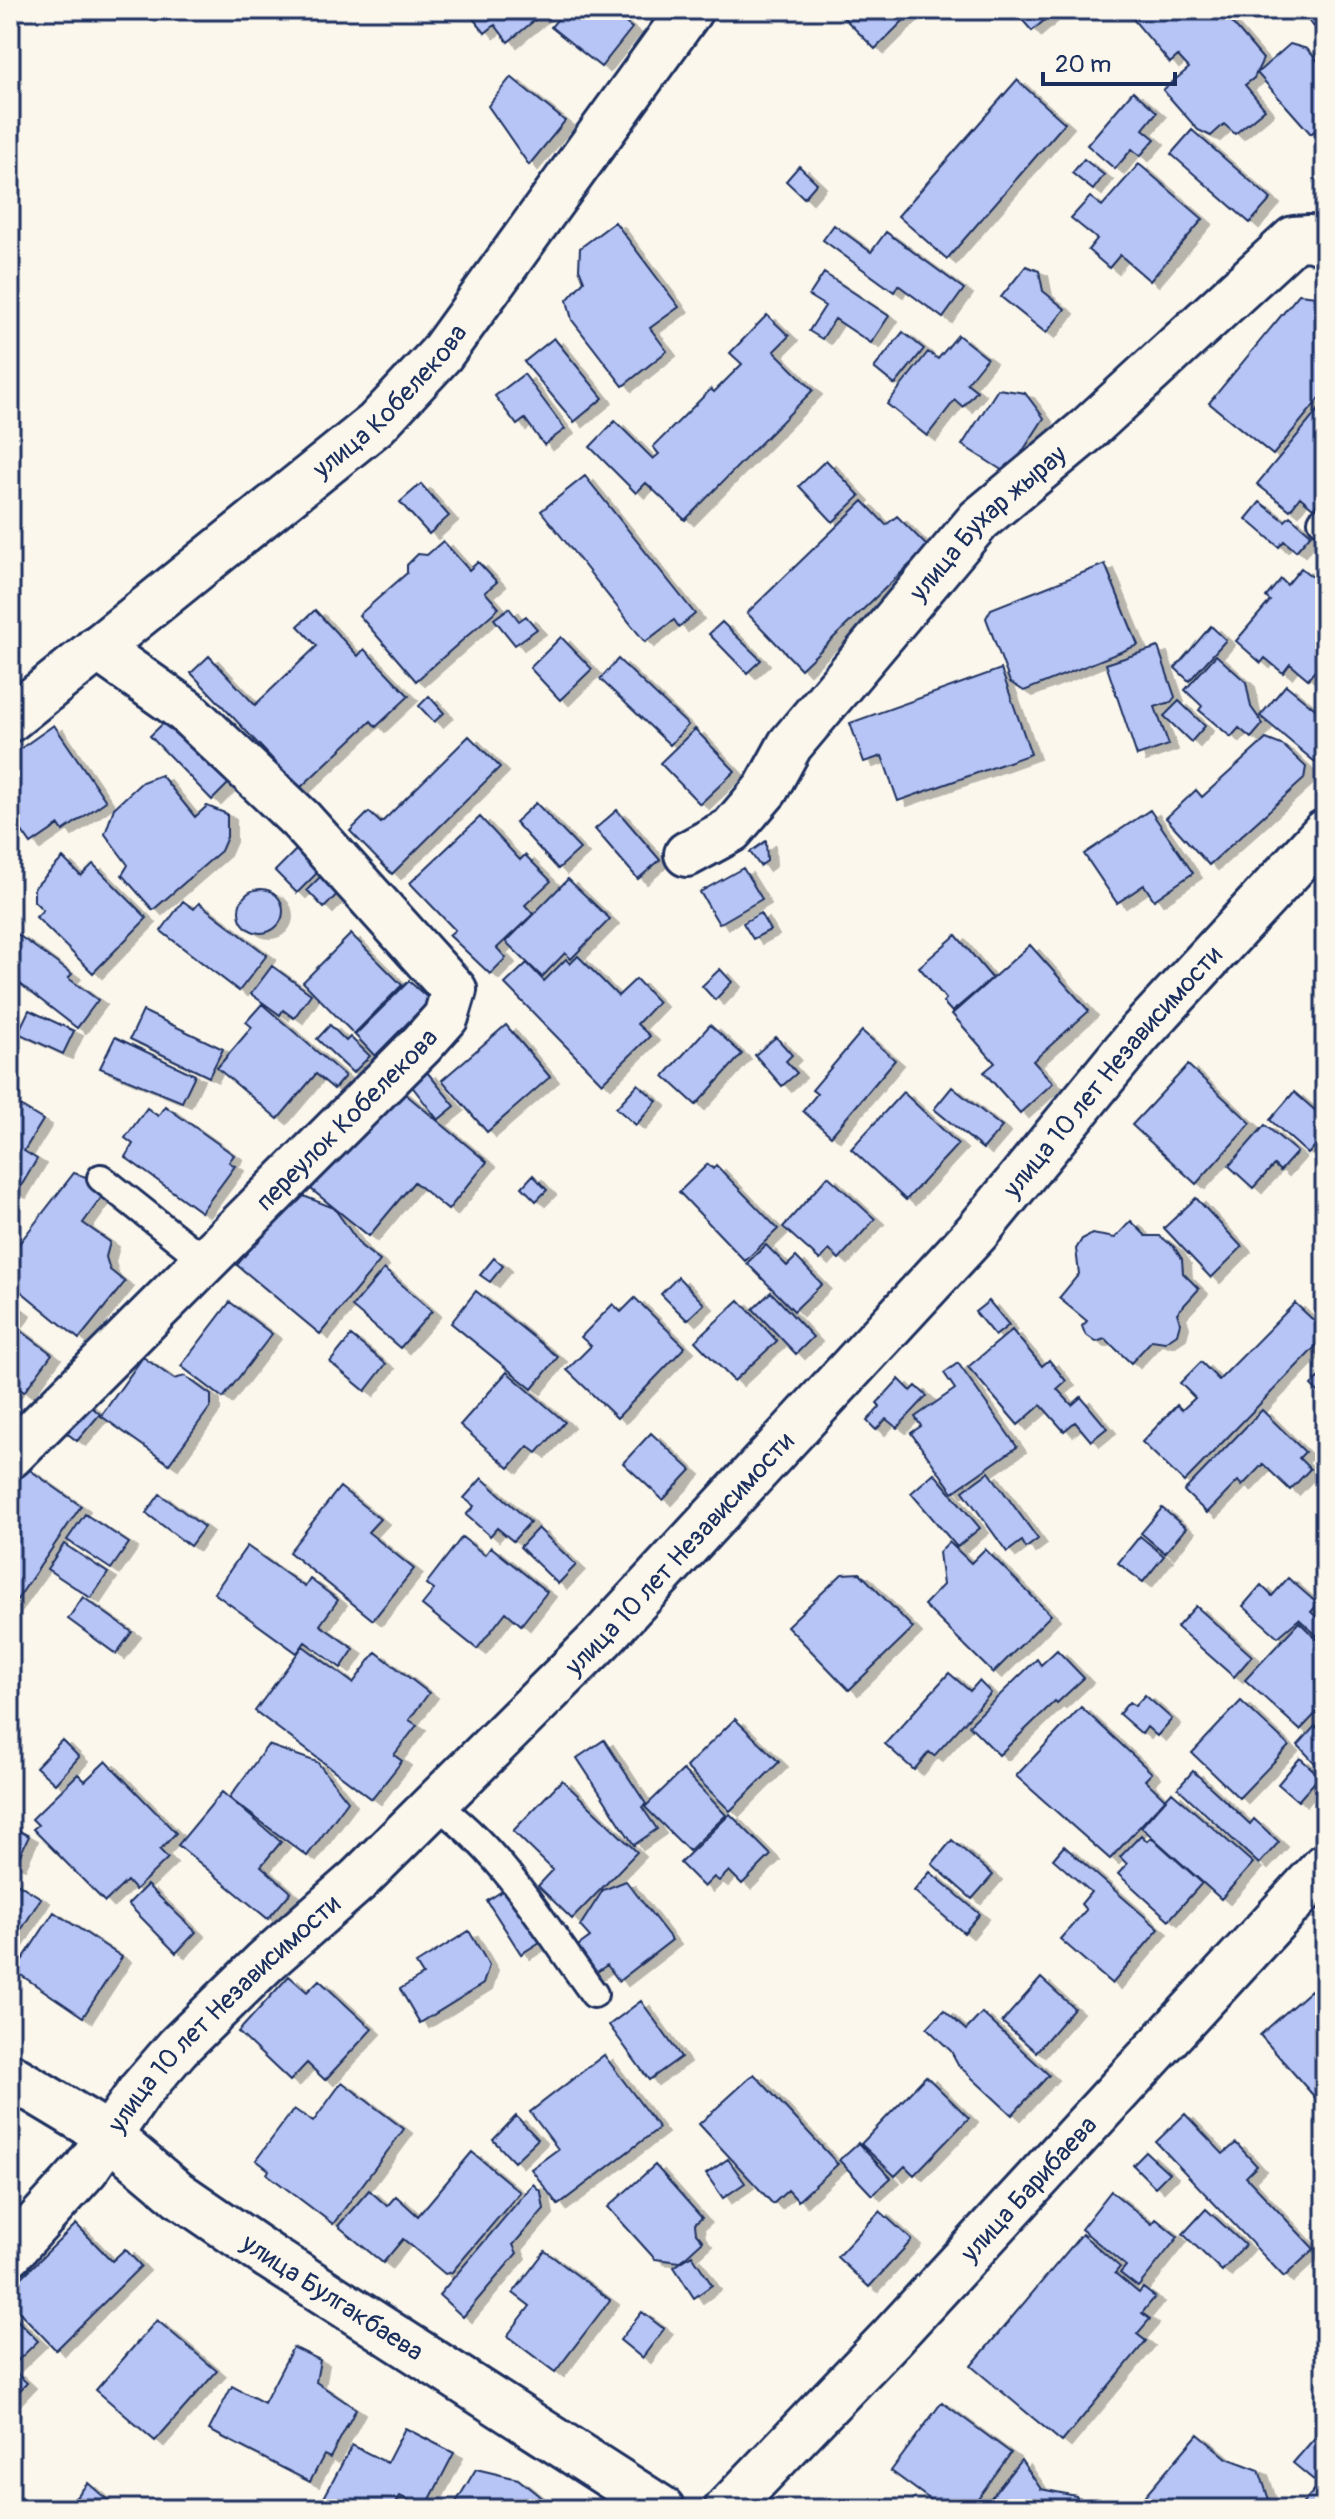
<svg xmlns="http://www.w3.org/2000/svg" width="1335" height="2519" viewBox="0 0 1335 2519" font-family="Pangolin,sans-serif">
<style>
.building{fill:#b6c5f5;stroke:#1b2f5e;stroke-width:2;filter:url(#shadow)}
.lines{fill:none;stroke-linecap:round;stroke-linejoin:round}
.service-casing{stroke:#1b2f5e;stroke-width:32}
.minor-casing{stroke:#1b2f5e;stroke-width:50}
.tertiary-casing{stroke:#1b2f5e;stroke-width:50}
.service{stroke:#fbf7ec;stroke-width:26}
.minor{stroke:#fbf7ec;stroke-width:44}
.tertiary{stroke:#fbf7ec;stroke-width:44}
.labels{text-anchor:middle;stroke-width:8;stroke-linejoin:round;paint-order:stroke}
.street-label{font-size:26px;fill:#1b2f5e;stroke:#fbf7ec}
</style>
<defs>
<filter id="shadow"><feDropShadow dx="9" dy="5" stdDeviation="0" flood-color="#0004"/></filter>
</defs>
<rect width="100%" height="100%" fill="#fbf7ec"/>
<filter id="ink" filterUnits="userSpaceOnUse"><feTurbulence type="fractalNoise" baseFrequency=".0125" numOctaves="2"/><feDisplacementMap in="SourceGraphic" scale="16" xChannelSelector="R" yChannelSelector="G"/><feConvolveMatrix kernelMatrix="1 2 1 2 8 2 1 2 1" color-interpolation-filters="sRGB"/></filter>
<g filter="url(#ink)">
<path class="building" d="M466,10h79l1,1 -38,31 -13,-17 -10,8z
M565,10h44l23,18 -31,39 -50,-40z
M836,10h78l-39,39z
M1022,10h34l-24,21 -15,-17z
M1134,10h87l42,49 -9,19 -9,7 20,24 -30,25 -11,-10 -13,12 -13,-6 -35,-40 26,-22 -11,-12 -8,7 -38,-45 5,-4z
M1298,10h27v28z
M1290,44l17,5 18,20v52l-14,13 -54,-61z
M511,77l54,44 -36,44 -41,-59z
M1017,80l48,43 -118,136 -49,-43z
M1133,91l24,21 -14,17 12,10 -15,17 -8,-7 -17,20 -28,-24z
M1192,130l79,69 -21,24 -79,-69z
M1084,159l20,16 -11,15 -21,-17z
M1139,164l64,55 -53,62 -30,-26 -11,13 -21,-18 9,-11 -26,-21 19,-21 12,9z
M799,166l18,17 -13,15 -18,-17z
M615,222l64,85 -29,21 17,23 -44,35 -51,-66 -5,-20 17,-19 -5,-12 1,-21z
M834,225l37,27 15,-20 78,57 -21,29 -45,-33 -4,7 -71,-52z
M1026,266l13,5 4,20 22,18 -19,24 -45,-36z
M824,273l65,43 -18,27 -36,-24 -13,20 -13,-8 16,-25 -16,-10z
M1299,294l26,3v95l-52,63 -64,-52z
M767,315l22,21 -15,15 39,39 -128,130 -39,-37 -10,10 -46,-46 25,-26 38,38 6,-5 -6,-7 58,-58 3,3 28,-28 -12,-11z
M903,332l21,17 -29,36 -21,-17z
M958,335l29,23 -20,25 10,8 -14,16 -8,-7 -28,36 -40,-32 41,-52 10,7z
M554,338l49,60 -29,24 -50,-60z
M524,374l41,55 -21,16 -19,-26 -8,6 -22,-29z
M998,389l27,4 19,25 -36,56 -46,-29z
M1325,402v91l-12,15 -13,-11 -10,13 -33,-26z
M826,460l34,36 -27,26 -34,-36z
M585,476l110,138 -16,13 -5,-7 -29,22 -104,-131z
M421,484l28,32 -20,18 -29,-32z
M863,501l23,24 11,-9 31,31 -127,122 -54,-56z
M1260,502l25,19 5,-5 21,18 -15,17 -12,-10 -5,6 -33,-28z
M443,541l26,29 9,-8 19,20 -12,10 14,16 -83,73 -57,-66 48,-42v-8l11,-11 9,1z
M1105,564l33,81 -114,46 -14,-9 -24,-64 5,-9z
M1301,568l24,19v72l-17,20 -18,-15 -7,9 -18,-15 -4,5 -25,-22 34,-40 -4,-4 15,-18 6,6z
M509,608l10,13 7,-5 11,13 -22,16 -21,-26z
M315,610l43,46 6,-7 45,47 -33,31 -5,-6 -71,67 -109,-115 18,-17 46,49 62,-59 -19,-20z
M722,622l39,38 -14,13 -38,-39z
M1211,626l15,14 -37,41 -14,-13z
M561,637l31,32 -32,31 -30,-32z
M1158,647l17,50 -4,5 -16,5 14,38 -32,11 -31,-92z
M1216,655l30,27 5,25 12,17 -12,14 -12,-10 -8,9 -32,-27 3,-4 -17,-16z
M618,659l70,66 -18,20 -70,-66z
M1001,669l30,85 -133,47 -16,-45 -18,6 -14,-39z
M1286,685l39,32v32l-10,13 -55,-46z
M429,696l15,17 -10,9 -15,-16z
M1179,701l26,25 -14,16 -27,-26z
M177,710l62,63 -27,27 -62,-64z
M54,725l52,76 -43,30 -4,-6 -28,19 -21,-30v-58z
M695,729l40,42 -35,33 -40,-41z
M469,736l31,31 -108,107 -42,-43 19,-19 12,11z
M1266,739l18,7 22,21 -2,12 -95,86 -43,-47 30,-28 6,7z
M161,775l34,42 12,-11 20,8v23l-6,14 -68,59 -31,-35 6,-10 -23,-31 9,-26 28,-26z
M536,803l44,46 -22,20 -43,-47z
M617,810l43,50 -22,19 -43,-50z
M1150,810l43,63 -39,27 -10,-15 -27,18 -33,-49z
M480,817l40,43 5,-5 26,26 -26,24 8,9 -36,34 9,10 -16,16 -41,-39 6,-5 -45,-47z
M766,841l1,20 -7,5 -10,-14z
M302,844l22,22 -27,27 -22,-22z
M63,858l18,18 12,-12 54,54 -54,55 -57,-56 7,-7 -9,-9v-13z
M743,868l19,31 -43,25 -19,-32z
M326,871l17,17 -19,20 -17,-18z
M568,879l42,40 -39,40 -6,-6 -23,24 -36,-35z
M239 911a22 22 0 1 1 44 0a22 22 0 1 1-44 0Z
M183,901l11,8 5,-6 68,52 -28,36 -78,-60z
M760,913l10,17 -17,9 -10,-16z
M17,934l55,40 -4,4 30,22 -21,28 -67,-52v-33z
M351,934l51,51 -48,49 -51,-52z
M956,935l36,43 -40,34 -9,-10 3,-3 -27,-32z
M1030,945l59,66 -56,50 20,22 -33,30 -36,-41 11,-9 -43,-49z
M578,956l40,40 18,-17 22,23 -21,22 13,12 -48,47 -97,-99 22,-21 17,18 22,-22 4,5z
M272,966l39,28 -17,24 -11,-8 -3,5 -29,-21z
M720,969l12,13 -17,18 -13,-14z
M409,981l21,19 -55,56 -20,-21z
M262,1004l83,72 -11,13 -18,-15 -38,45 -61,-51 35,-41 -6,-5z
M29,1010l45,21 -11,23 -45,-21z
M143,1011l80,38 -14,28 -79,-38z
M330,1025l16,16 4,-4 20,19 -17,17 -36,-34z
M506,1025l44,52 -63,55 -45,-52z
M710,1025l32,29 -46,51 -32,-29z
M862,1031l33,29 -64,76 -28,-25 14,-17 -5,-4z
M115,1037l80,38 -13,27 -82,-34z
M776,1037l16,18 -6,6 11,12 -15,13 -27,-31z
M1188,1065l63,58 -55,61 -64,-59z
M427,1072l28,34 -17,14 -27,-35z
M391,1082l96,80 -39,48 -34,-28 -45,54 -58,-47 49,-59z
M638,1084l19,17 -21,24 -20,-17z
M952,1087l50,40 -19,22 -49,-40z
M903,1092l55,52 -52,56 -55,-51z
M1294,1092l31,27v16l-17,19 -38,-34z
M10,1100l33,20 -19,31 13,8 -20,34 -7,-4z
M165,1106l69,49 -5,7 6,4 -34,46 -76,-55 8,-13 -8,-6 22,-30 11,8z
M1265,1125l32,27 -17,19 -6,-6 -21,23 -24,-22z
M708,1164l5,5 3,-4 62,64 -33,32 -66,-69z
M74,1173l21,7 6,18 -18,25 27,19 -4,15 4,13 15,12 -46,57 -67,-55 -1,-30z
M533,1175l14,15 -11,11 -14,-14z
M828,1176l47,43 -36,40 -10,-9 -9,10 -37,-33z
M296,1193l38,15 27,38 19,15 -60,73 -83,-69z
M1196,1198l46,49 -31,31 -47,-50z
M1131,1221l15,15h14l14,11 8,12 1,14 16,16 -22,24 3,10 -3,11 -12,8 -13,-2 -21,23 -26,-24 -9,3 -11,-8 -3,-8 5,-5 -28,-23 20,-24 -3,-25 6,-10 10,-5 23,4z
M766,1245l21,21 9,-9 26,27 -28,27 -47,-48z
M494,1258l9,8 -13,16 -10,-7z
M384,1269l48,42 -32,37 -48,-41z
M678,1277l26,27 -17,16 -26,-26z
M476,1291l82,66 -26,32 -81,-66z
M771,1292l42,45 -17,17 -43,-45z
M635,1298l50,49 -68,71 -50,-48 24,-24 -10,-9 32,-33 8,8z
M739,1300l38,41 -43,40 -39,-40z
M989,1301l20,24 -14,11 -20,-24z
M10,1302l12,9 -10,13 40,30 -28,38 -8,-6 -6,9z
M230,1302l42,32 -49,64 -42,-32z
M1295,1303l30,28v6l-141,145 -42,-40 35,-37 5,5 13,-12 -15,-15 21,-21 18,18z
M1012,1330l30,36 7,-6 17,21 -9,8 15,16 9,-8 26,31 -16,13 -16,-19 -11,9 -23,-26 -23,20 -50,-58z
M351,1336l35,28 -21,27 -35,-29z
M143,1357l31,22 11,-3 26,19v11l-42,58 -68,-48z
M958,1363l59,84 -64,45 -42,-59 10,-7 -6,-9 40,-28 -11,-16z
M1325,1371v28l-14,-14z
M507,1372l58,50 -28,31 -9,-7 -19,22 -49,-43z
M899,1379l12,12 5,-5 11,10 -30,32 -11,-9 -10,11 -9,-9 13,-14 -3,-4z
M82,1399l18,15 -23,27 -18,-14z
M1262,1410l43,42 -6,6 11,11 -20,21 -27,-26 -21,22 -4,-5 -31,32 -23,-22z
M651,1433l40,37 -28,30 -40,-37z
M27,1468l54,38 -71,104v-117z
M989,1472l49,67 -12,9 -4,-7 -15,11 -44,-61z
M934,1473l46,55 -23,19 -46,-54z
M482,1478l48,44 -17,19 -16,-13 -7,8 -24,-21 8,-9 -10,-8z
M340,1487l40,32 -12,13 46,37 -41,51 -84,-68z
M160,1494l44,33 -14,19 -44,-33z
M1162,1508l24,20 -21,25 -24,-20z
M85,1514l44,29 -18,26 -44,-29z
M538,1528l38,37 -18,19 -38,-37z
M1140,1536l24,20 -21,26 -25,-19z
M462,1537l23,18 6,-8 56,45 -26,33 -15,-13 -29,37 -55,-44 12,-15 -8,-6z
M949,1542l22,21 14,-14 66,66 -58,58 -69,-68 19,-20 -4,-33z
M1325,1543v21l-10,-10z
M64,1544l44,29 -17,25 -44,-29z
M247,1546l58,41 5,-8 28,21 -18,25 34,24 -13,19 -36,-26 -8,11 -83,-60z
M860,1573l53,55 -64,62 -62,-64 55,-52z
M1288,1578l30,26 -7,8 14,12v19l-26,-24 -21,18 -35,-31 18,-21 11,11z
M83,1597l49,35 -16,22 -48,-35z
M1196,1606l56,50 -18,21 -57,-50z
M1299,1622l26,25v57l-25,26 -55,-50z
M303,1646l50,37 23,-31 53,41 -20,27 8,5 -23,30 8,6 -30,38 -117,-88z
M1057,1650l27,28 -27,25 -2,-2 -56,54 -30,-30 68,-66 4,6z
M949,1673l21,18 9,-10 12,12 -57,63 -5,-4 -15,18 -29,-26z
M1145,1695l27,24 -15,17 -10,-9 -5,7 -23,-20 10,-12 6,4z
M1241,1701l48,45 -50,52 -47,-45z
M1081,1707l71,66 -7,7 20,19 -55,60 -94,-83z
M735,1719l44,43 -49,49 -44,-44z
M1325,1724v50l-27,-29 17,-19 5,4z
M62,1740l17,17 -24,27 -19,-17z
M604,1740l42,64 -4,3 15,22 -23,16 -57,-87z
M268,1745l49,17 31,39 -41,55 -78,-58z
M1300,1758l20,18 -22,25 -20,-17z
M106,1761l70,72 -16,17 8,8 -33,32 -8,-9 -22,21 -72,-73 5,-4 -6,-6 46,-45 7,7z
M683,1770l43,45 -37,36 -44,-44z
M1193,1771l57,53 4,-5 25,23 -20,22 -81,-76z
M562,1780l75,72 -65,67 -34,-33 15,-16 -40,-39z
M222,1792l59,50 -20,24 30,26 -23,27 -90,-74z
M1172,1792l81,71 -32,36 -80,-72z
M730,1814l41,41 -29,29 -13,-13 -10,10 -5,-4 -10,10 -24,-24z
M10,1826l19,10 -13,28 -6,-3z
M1141,1835l6,6 4,-4 51,46 -33,37 -51,-46 9,-10 -7,-7z
M952,1840l41,35 -21,24 -40,-35z
M1064,1846l95,83 -47,55 -52,-45 26,-29 -5,-6 10,-12 -38,-33z
M930,1872l50,42 -16,19 -50,-42z
M10,1879l31,19 -31,50z
M626,1881l46,59 -53,41 -12,-16 -13,9 -19,-26 15,-11 -10,-11 23,-36z
M147,1885l49,47 -20,21 -48,-49z
M507,1888l33,54 -19,12 -34,-53z
M54,1912l68,45 -39,60 -68,-46z
M469,1931l20,34 -6,19 -63,39 -20,-34 23,-14 -7,-11z
M289,1976l18,16 12,-12 53,49 -47,51 -18,-17 -17,18 -52,-49z
M1041,1978l33,30 -38,44 -34,-30z
M1311,1990l14,16v91l-6,5 -59,-67z
M641,2001l40,56 -32,23 -40,-55z
M944,2010l22,20 16,-17 67,62 -37,40 -53,-49 -8,-15 -24,-23z
M604,2055l55,73 -101,77 -27,-36 27,-20 -28,-37z
M754,2074l84,90 -40,37 -10,-11 -15,14 -74,-80z
M926,2076l43,42 -55,57 -9,-9 -10,10 -34,-32z
M342,2082l62,47 -71,95 -66,-50 2,-4 -13,-10 38,-51 19,13z
M1185,2114l38,40 13,-11 21,23 -11,11 68,72 -30,28 -128,-135z
M516,2116l22,23 -24,23 -21,-22z
M858,2143l33,35 -19,17 -33,-35z
M472,2152l48,40 -68,80 -7,2 -42,-35 -20,24 -45,-37 31,-36 18,16 9,-10 22,20z
M1146,2152l23,21 -14,14 -22,-22z
M728,2159l17,24 -22,15 -17,-24z
M655,2165l47,53 -7,6 1,9 7,8 -23,21 -25,-3 -47,-52z
M533,2184l8,8 3,17 -31,36 4,8 -54,64 -24,-22z
M1111,2191l41,33 4,-5 22,18 -40,50 -18,-14 6,-7 -45,-37z
M1206,2209l39,36 -23,26 -39,-37z
M880,2211l32,29 -43,47 -32,-30z
M76,2224l36,37 13,-12 16,17 -85,84 -46,-48v-13z
M1082,2234l38,33 -5,6 24,20 4,-5 12,9 -13,16 8,6 -13,15 9,7 -84,101 -91,-76z
M545,2251l65,49 -55,72 -48,-36 23,-30 -17,-13z
M692,2255l20,30 -18,13 -20,-31z
M642,2312l22,17 -22,29 -22,-18z
M10,2313l28,28 -28,27z
M157,2320l60,51 -62,70 -59,-51z
M293,2347l27,13 -4,22 40,27 -26,49 -6,-3 -14,27 -101,-52 23,-44 32,17z
M15,2372l12,11 -17,18v-24z
M942,2402l69,51 -41,56h-27l-52,-38z
M1325,2426v43l-10,12 -22,-18z
M405,2428l49,25 -29,56 -25,-13 -7,13h-75l34,-64 35,18z
M1198,2434l29,24 32,12 13,39h-138z
M1021,2460l20,29 35,7 7,13h-101z
M476,2469l42,10 25,20 -4,10h-87z
M1325,2478v25l-5,6h-10l-7,-6z
M88,2483l30,26h-52z"/>
<g class="lines">
<g class="service-casing">
<path id="service" d="M1322,521l3,2
M101,1178l103,82
M435,1804c67,46 111,125 159,190"/>
</g>
<g class="minor-casing">
<g id="minor">
<path id="s1" d="M10,719l366,-295 65,-70 249,-344"/>
<path id="s2" d="M687,854l44,-24 35,-41 24,-44 189,-225 108,-90 207,-191 15,-1 16,5"/>
<path id="s3" d="M10,1456l412,-412 24,-27 8,-27 -153,-170 -115,-109 -89,-63"/>
<path id="s4" d="M10,2076l98,59 70,59 92,63 392,252"/>
<path id="s5" d="M10,2253l76,-84 54,-78 38,-44 88,-86 92,-81 243,-241 376,-407 161,-197 187,-203"/>
</g>
</g>
<g class="tertiary-casing">
<g id="tertiary">
<path id="s6" d="M727,2509l165,-172 433,-471"/>
</g>
</g>
<use href="#service" class="service"/>
<use href="#minor" class="minor"/>
<use href="#tertiary" class="tertiary"/>
</g>
</g>
<g class="labels">
<g class="street-label">
<text dy="9" stroke="none"><textPath href="#s1" startOffset="496">улица Кобелекова</textPath></text>
<text dy="9" stroke="none"><textPath href="#s2" startOffset="452">улица Бухар жырау</textPath></text>
<text dy="9" stroke="none"><textPath href="#s5" startOffset="1618">улица 10 лет Независимости</textPath></text>
<text dy="9" stroke="none"><textPath href="#s3" startOffset="476">переулок Кобелекова</textPath></text>
<text dy="9" stroke="none"><textPath href="#s5" startOffset="970">улица 10 лет Независимости</textPath></text>
<text dy="9" stroke="none"><textPath href="#s5" startOffset="322">улица 10 лет Независимости</textPath></text>
<text dy="9" stroke="none"><textPath href="#s6" startOffset="440">улица Барибаева</textPath></text>
<text dy="9" stroke="none"><textPath href="#s4" startOffset="392">улица Булгакбаева</textPath></text>
</g>
</g>
<rect width="1335" height="2519" fill="none" stroke="#fbf7ec" stroke-width="40"/>
<rect x="20" y="20" width="1295" height="2479" fill="none" stroke="#1b2f5e" stroke-width="3" filter="url(#ink)"/>
<path d="M1043 72v12h132v-12" fill="none" stroke="#1b2f5e" stroke-width="4"/>
<text x="1055" y="72" font-size="24" fill="#1b2f5e" stroke="#fbf7ec" stroke-width="6" paint-order="stroke">20 m</text>
</svg>
